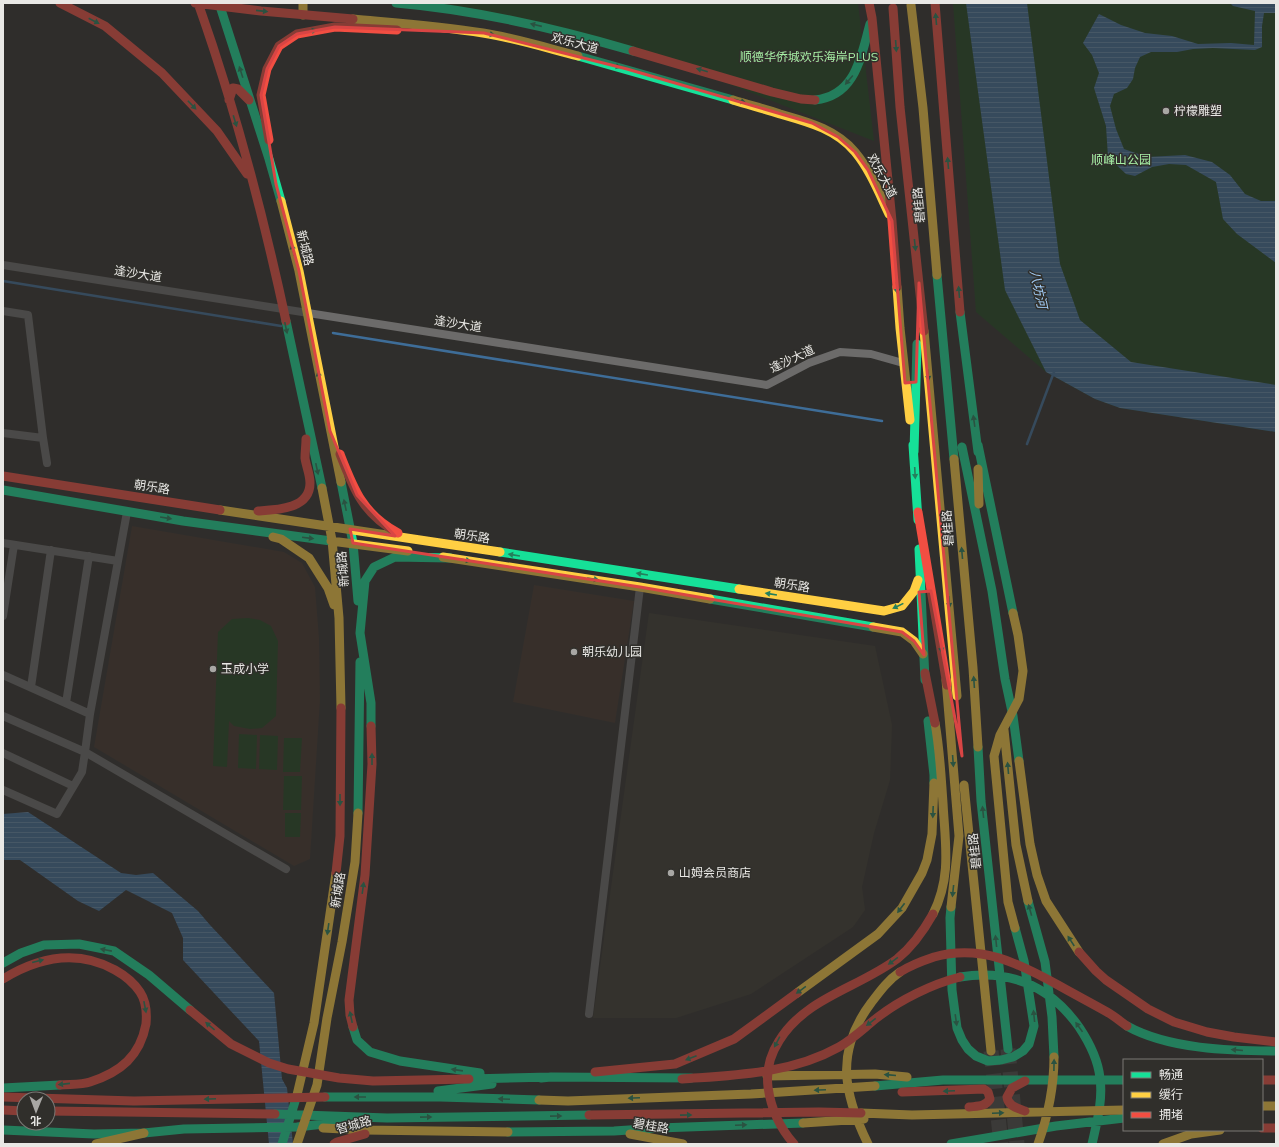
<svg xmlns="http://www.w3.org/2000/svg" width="1279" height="1147" viewBox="0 0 1279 1147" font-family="Mulish,'Noto Sans SC',sans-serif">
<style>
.built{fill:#3b382f}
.education{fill:#403229}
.green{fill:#1e441e}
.water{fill:url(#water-rules)}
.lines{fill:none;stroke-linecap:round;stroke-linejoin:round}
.stream{stroke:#3e6d98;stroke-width:2.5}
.highway-tunnel{stroke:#4b4a48;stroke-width:15;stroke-dasharray:15 8;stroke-linecap:butt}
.street{stroke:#6c6b6a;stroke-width:8}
.fast{stroke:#16e098;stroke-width:9}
.slow{stroke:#ffcf43;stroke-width:9}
.jam{stroke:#f24e42;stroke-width:9}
.oneway{fill:#247f5c}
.marked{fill:none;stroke:#d94544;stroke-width:3;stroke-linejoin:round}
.poi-dot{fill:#a8a7a4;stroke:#302f2b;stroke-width:1.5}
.labels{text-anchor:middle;stroke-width:3;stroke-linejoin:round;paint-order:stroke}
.street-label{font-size:12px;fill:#e9e8e5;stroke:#302f2b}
.park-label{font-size:12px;fill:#a7efa5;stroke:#302f2b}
.poi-label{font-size:12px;fill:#e9e8e5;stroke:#302f2b;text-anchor:start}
.water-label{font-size:13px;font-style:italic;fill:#a3cdf7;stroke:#302f2b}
</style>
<defs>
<pattern id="water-rules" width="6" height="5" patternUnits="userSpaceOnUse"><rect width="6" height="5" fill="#3e6d98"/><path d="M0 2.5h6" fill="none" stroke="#6389ab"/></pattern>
</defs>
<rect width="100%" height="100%" fill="#2f2e2c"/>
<path class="built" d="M649,613l226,33 17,79 -2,55 -16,53 -12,54 3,23 -12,17 -102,67 -75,24h-83z"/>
<path class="education" d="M132,526l152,26 18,11 13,24 4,51 1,62 -10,159 -16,7 -200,-119z
M534,585l100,16 -19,122 -102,-21z"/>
<path class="green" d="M427,3h431l16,138 -237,-93z
M953,3h323v429l-156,-24 -25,-9 -49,-27 -70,-60z
M248,618l12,2 11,6 7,15 -2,75 -14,12 -12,1 -16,-3 -5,-5 -2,46 -14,-1 5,-134 14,-13z
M239,734l18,1 -1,34 -18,-1z
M260,735l18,1 -1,34 -18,-1z
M284,738h18l-2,34h-17z
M284,776h18l-1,34h-18z
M285,813h16l-1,24h-15z"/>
<path class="water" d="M966,3h61l33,261 20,56 51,42 145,23v47l-156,-24 -25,-9 -49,-27 -41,-82z
M1230,3h46v10h-12l-2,13v21l-7,3 -42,-2 -20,1 -16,3h-26l-11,5 -5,11 -2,11 -6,9 -13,6 -4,12 6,23 8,20 23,8 38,-2 27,7 18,13 15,19 16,7h15v62l-39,-29 -14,-15 -7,-37 -30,-17 -17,-1 -17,3 -17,9 -9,-2 -18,-17 -2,-31 -12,-38 5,-15 -7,-18 -9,-12 16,-29 22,11 24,8 27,3 26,8 33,-1 23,2 1,-34 -22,-5z
M28,812l93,61 15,2 17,-2 45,38 12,14 64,68 8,86 5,9 6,56h-24l-10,-103 -76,-81v-22l-11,-25 -46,-23 -27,21 -21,-10 -58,-41h-17v-46z"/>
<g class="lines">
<path class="stream" d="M3,281l278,45
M333,333l549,88
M1027,444l27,-72"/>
<path class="highway-tunnel" d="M1008,1049l9,95
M991,1051l10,93"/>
<path class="street" d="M3,265l764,120 42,-22 31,-11 31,2 32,9
M3,311l25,4 15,123 -40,-5
M43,438l4,25
M127,512l-37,202 -5,38 201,117
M3,543l115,18
M3,616l11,-71
M3,675l87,39
M31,687l20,-137
M66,703l23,-147
M3,716l82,36 -3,20 -25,42 -54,-24
M3,753l70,33
M589,1014l51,-427"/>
<path class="fast" d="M219,3l50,156 12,42
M396,3c81,7 159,25 237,48
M578,56l155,44
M815,100c41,-4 46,-44 55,-76
M937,275l17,184
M960,312l18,140
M286,321l36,167
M913,445l5,75
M978,445l35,168
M962,447l30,144 13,88 8,37 6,45
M914,452l3,-108
M341,482l12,61 5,58
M3,490l180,31 148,20
M919,549l6,131
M500,552l239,37
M710,599l163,28
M928,721l6,54v8
M371,726v-23l-11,-70 5,-52 9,-14 21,-10 55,1
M978,747l3,54 27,248
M358,813l2,-151
M1028,901l17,61 7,55 2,40
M951,907l-1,11 2,72 5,38 5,12 6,9 8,7 12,5 13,-1 12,-3 10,-6 6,-7 5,-18 -10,-65 -9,-33
M3,963l18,-10 23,-8 35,-1 35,7 35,24 41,35
M960,977c50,-8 90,9 119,50 10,15 19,32 21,51 3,22 -3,44 -8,66
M1127,1026c41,23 103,25 149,25
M353,1027l4,13 13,12 30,9 80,12
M541,1078l10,-1 140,1
M469,1079l82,-2
M875,1086l68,-6h181
M3,1088l57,-3
M438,1091l54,-7
M325,1097h115l99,3
M275,1114l112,4 202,-3
M3,1130l91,4 50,-1 40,-4 113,-2 45,-5
M508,1132l106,-1 45,-3 144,-5
M282,1144l15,-49
M951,1144l105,-18 68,-8"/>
<path class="slow" d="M303,3v12
M911,5l12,103 14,167
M353,19c44,4 87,7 130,14 32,5 64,15 95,23
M733,100c16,5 32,9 47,14 28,8 56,15 75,38 15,18 24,41 34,62
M281,201l18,70 42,211
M897,287l3,41 10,92
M924,331l33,365
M954,459l19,209 5,79
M978,469l1,35
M322,488l10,52 7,78 2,90
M220,510l280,42
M273,537l8,2 28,19 19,30 6,17
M331,541l77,10
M443,557l197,30 70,12
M739,589l145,22 18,-5 12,-15 4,-11
M1013,613l5,22 5,36 -4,28 -19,36 -6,21 14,146 7,26
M873,627l29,5 12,9 9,13
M946,680l13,156 -8,71
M1004,730l12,115 12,56
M1019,761l11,83 7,31 9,26 33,51
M964,785l27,266
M933,914c19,-38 12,-71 10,-111 -2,-27 -3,-53 -8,-80
M797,993l81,-59 24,-26 20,-35 5,-13 5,-26 2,-51
M767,1076l108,-2 32,3
M297,1095l17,-72 22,-150
M539,1100l29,1 183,-7 124,-8
M1262,1106h14
M861,1113l51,2 212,-5
M803,1123l61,-4
M323,1128l41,2 144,2
M630,1134l53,10
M96,1144l48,-11
M297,1144l20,-59 10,-67 15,-76 13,-80 3,-49
M868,1144c-25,-51 -33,-93 3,-141 9,-12 17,-23 29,-31
M1038,1144c10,-28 16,-58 16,-87
M1163,1144l28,-10 29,-4"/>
<path class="jam" d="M60,3l45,23 57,47 55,58 30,43
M195,3l66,8 92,8
M198,3c37,104 65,211 88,318
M869,3l3,15 20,203 5,66
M935,3l25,309
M893,8l7,99 24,224
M633,51l139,41 29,7 14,1
M229,100l4,-12 5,1 11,11
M269,140l-8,-45 6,-26 12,-23 18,-12 38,-7 62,3
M340,454c14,36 23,60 58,79
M3,476l217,34
M258,511c19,-1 52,-2 52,-28 0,-9 -4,-17 -5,-25 0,-6 1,-13 1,-19
M918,512l29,173
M925,673l10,50
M336,873l4,-37 1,-128
M1079,952l17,19 10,9 42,29 26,13 33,10 27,5 42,5
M900,972c11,-7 22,-11 34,-15 47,-13 84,6 124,28 16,9 33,18 49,27 7,4 13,9 20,14
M3,979c36,-22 74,-30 112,-9 9,5 19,13 25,22 6,9 7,21 6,32 -6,32 -25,48 -56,58 -9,3 -20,2 -30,3
M190,1010l41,34 38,19 19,6 51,9 34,3 96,-2
M353,1027l-3,-12 -1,-15 16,-125 7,-111 -1,-38
M595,1072l80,-8 59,-25 63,-46
M682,1079c53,-4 109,-5 157,-32 14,-8 26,-20 39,-30 22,-17 54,-33 82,-40
M1262,1080h14
M1025,1081l-13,7 -5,9c1,9 10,11 18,14
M902,1092l82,-3 4,3 2,7c-5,8 -12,7 -21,8
M3,1097l131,4 191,-4
M3,1110l21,1
M48,1111l227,3
M589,1115l230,-3 42,1
M1262,1128h14
M334,1144l3,-2 28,-8
M794,1144c-15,-17 -23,-35 -26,-57 -2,-17 2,-32 11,-46 26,-43 79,-53 118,-82 15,-12 27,-29 36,-45"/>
</g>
<defs><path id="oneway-solid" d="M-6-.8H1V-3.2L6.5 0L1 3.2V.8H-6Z"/></defs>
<g class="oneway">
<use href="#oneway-solid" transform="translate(262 11) rotate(6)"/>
<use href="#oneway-solid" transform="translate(936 19) rotate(-95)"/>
<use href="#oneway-solid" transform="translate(94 21) rotate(27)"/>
<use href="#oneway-solid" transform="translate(536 25) rotate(-167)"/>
<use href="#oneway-solid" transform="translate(311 31) rotate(-10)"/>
<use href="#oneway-solid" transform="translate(489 34) rotate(12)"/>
<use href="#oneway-solid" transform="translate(896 46) rotate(86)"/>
<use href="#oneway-solid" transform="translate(615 66) rotate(15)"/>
<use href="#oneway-solid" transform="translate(702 70) rotate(-164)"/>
<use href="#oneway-solid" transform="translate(241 72) rotate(-108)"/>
<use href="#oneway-solid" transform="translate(849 80) rotate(130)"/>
<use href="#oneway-solid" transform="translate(740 101) rotate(16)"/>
<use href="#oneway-solid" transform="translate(192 105) rotate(46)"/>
<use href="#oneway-solid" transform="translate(235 121) rotate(73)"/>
<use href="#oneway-solid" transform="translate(948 163) rotate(-95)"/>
<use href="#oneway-solid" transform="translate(915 245) rotate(84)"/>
<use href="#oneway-solid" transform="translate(293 250) rotate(-104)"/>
<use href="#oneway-solid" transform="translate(897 288) rotate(86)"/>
<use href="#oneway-solid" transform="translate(959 292) rotate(-95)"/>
<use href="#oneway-solid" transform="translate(286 328) rotate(78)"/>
<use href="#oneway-solid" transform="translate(928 375) rotate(84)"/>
<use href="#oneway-solid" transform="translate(319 377) rotate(-102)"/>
<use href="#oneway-solid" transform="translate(974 421) rotate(-98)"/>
<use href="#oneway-solid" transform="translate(317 469) rotate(78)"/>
<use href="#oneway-solid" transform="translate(915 473) rotate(87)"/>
<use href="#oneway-solid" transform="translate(345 505) rotate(-102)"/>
<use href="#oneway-solid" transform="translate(166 518) rotate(9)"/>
<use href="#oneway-solid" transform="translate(308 538) rotate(7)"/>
<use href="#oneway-solid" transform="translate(962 553) rotate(-95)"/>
<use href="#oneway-solid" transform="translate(514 555) rotate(-171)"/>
<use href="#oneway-solid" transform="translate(465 560) rotate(9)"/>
<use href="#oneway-solid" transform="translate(642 574) rotate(-171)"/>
<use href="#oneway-solid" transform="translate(593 579) rotate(9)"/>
<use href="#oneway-solid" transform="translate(771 594) rotate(-171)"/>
<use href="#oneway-solid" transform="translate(949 602) rotate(85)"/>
<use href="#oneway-solid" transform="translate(898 606) rotate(154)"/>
<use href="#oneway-solid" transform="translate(941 647) rotate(80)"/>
<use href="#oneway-solid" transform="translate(974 682) rotate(-94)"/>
<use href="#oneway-solid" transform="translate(372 759) rotate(-90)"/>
<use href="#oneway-solid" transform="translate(953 761) rotate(86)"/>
<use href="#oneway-solid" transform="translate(1008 768) rotate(-95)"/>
<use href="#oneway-solid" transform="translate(340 800) rotate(90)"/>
<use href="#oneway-solid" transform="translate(933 812) rotate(92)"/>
<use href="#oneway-solid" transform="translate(983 812) rotate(-96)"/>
<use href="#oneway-solid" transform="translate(363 888) rotate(-82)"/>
<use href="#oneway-solid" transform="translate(953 891) rotate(96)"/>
<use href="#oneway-solid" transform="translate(901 908) rotate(127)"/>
<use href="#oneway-solid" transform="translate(1030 910) rotate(-106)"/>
<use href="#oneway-solid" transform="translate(328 929) rotate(98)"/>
<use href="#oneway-solid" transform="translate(996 941) rotate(-96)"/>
<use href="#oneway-solid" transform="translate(1071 941) rotate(-123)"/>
<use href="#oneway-solid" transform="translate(106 950) rotate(-169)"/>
<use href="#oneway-solid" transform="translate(38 961) rotate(-14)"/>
<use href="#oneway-solid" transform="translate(893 961) rotate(144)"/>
<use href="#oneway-solid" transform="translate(801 990) rotate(144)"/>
<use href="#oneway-solid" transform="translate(145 1007) rotate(79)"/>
<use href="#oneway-solid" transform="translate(1034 1016) rotate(-96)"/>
<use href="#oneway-solid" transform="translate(351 1017) rotate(-102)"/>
<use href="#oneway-solid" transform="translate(956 1020) rotate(82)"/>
<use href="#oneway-solid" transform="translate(871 1022) rotate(142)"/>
<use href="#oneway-solid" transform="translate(210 1026) rotate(-140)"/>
<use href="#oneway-solid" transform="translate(1079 1027) rotate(-126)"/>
<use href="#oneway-solid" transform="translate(777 1042) rotate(118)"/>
<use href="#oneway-solid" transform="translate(1237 1050) rotate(-175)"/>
<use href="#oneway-solid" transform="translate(691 1058) rotate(159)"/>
<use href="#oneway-solid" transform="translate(1054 1065) rotate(-89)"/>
<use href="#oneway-solid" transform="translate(457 1070) rotate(-172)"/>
<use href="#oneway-solid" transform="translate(890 1075) rotate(-175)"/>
<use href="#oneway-solid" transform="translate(64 1084) rotate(174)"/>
<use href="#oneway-solid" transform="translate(820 1090) rotate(177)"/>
<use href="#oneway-solid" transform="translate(949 1091) rotate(178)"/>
<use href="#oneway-solid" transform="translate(360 1097) rotate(180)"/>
<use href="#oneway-solid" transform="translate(634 1098) rotate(178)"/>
<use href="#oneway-solid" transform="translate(210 1099) rotate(178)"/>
<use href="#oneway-solid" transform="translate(504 1099) rotate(-178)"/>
<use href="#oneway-solid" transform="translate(998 1113) rotate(-2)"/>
<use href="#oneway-solid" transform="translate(686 1115) rotate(-1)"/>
<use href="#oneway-solid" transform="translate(556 1116) rotate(-1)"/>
<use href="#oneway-solid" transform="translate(426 1117) rotate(-1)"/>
<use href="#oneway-solid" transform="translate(741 1125) rotate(-2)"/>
</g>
<path d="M0 0H1279V1147H0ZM335,27l149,6 143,36 185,54 26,14 17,15 13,18 24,51 13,162 11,-1 3,-99 43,473 -31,-165 -12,1 5,63 -10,-14 -12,-9 -262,-45 -287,-44 -3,-14 45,7 -38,-41 -27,-64 -31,-160 -23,-87 -15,-89 6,-26 12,-23 18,-12z" fill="#2f2e2c" fill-opacity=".55" fill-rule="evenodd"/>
<path class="marked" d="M335,27l149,6 143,36 185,54 26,14 17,15 13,18 24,51 13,162 11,-1 3,-99 43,473 -31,-165 -12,1 5,63 -10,-14 -12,-9 -262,-45 -287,-44 -3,-14 45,7 -38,-41 -27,-64 -31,-160 -23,-87 -15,-89 6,-26 12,-23 18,-12z"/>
<g class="poi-dot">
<circle cx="1166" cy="111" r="4"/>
<circle cx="574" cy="652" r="4"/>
<circle cx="213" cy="669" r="4"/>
<circle cx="671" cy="873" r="4"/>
</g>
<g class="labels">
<g class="street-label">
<text transform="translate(575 43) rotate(15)" y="4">欢乐大道</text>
<text transform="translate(882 176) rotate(62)" y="4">欢乐大道</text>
<text transform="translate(919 205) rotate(-95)" y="4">碧桂路</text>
<text transform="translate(305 248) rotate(76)" y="4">新城路</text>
<text transform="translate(138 274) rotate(9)" y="4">逢沙大道</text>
<text transform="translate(458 324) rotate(9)" y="4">逢沙大道</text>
<text transform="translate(792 359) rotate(-25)" y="4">逢沙大道</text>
<text transform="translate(152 487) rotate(9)" y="4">朝乐路</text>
<text transform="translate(948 528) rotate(-94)" y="4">碧桂路</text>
<text transform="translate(472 536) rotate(9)" y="4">朝乐路</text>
<text transform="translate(343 569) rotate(-95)" y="4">新城路</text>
<text transform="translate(792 585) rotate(9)" y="4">朝乐路</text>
<text transform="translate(975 851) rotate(-96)" y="4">碧桂路</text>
<text transform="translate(338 890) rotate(-81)" y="4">新城路</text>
<text transform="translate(354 1125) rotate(-16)" y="4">智城路</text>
<text transform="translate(651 1126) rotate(10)" y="4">碧桂路</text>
</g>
<g class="park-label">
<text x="809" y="61">顺德华侨城欢乐海岸PLUS</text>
<text x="1121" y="164">顺峰山公园</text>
</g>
<g class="poi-label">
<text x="1174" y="115">柠檬雕塑</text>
<text x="582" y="656">朝乐幼儿园</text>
<text x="221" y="673">玉成小学</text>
<text x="679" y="877">山姆会员商店</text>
</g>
<g class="water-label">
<text transform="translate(1039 289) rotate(78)" y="5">八坊河</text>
</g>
</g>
<rect width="1279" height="1147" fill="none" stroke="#e9e8e5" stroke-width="8"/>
<rect x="1123" y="1059" width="140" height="72" fill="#302f2b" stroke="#7a7975"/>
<rect x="1131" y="1072" width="20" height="6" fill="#16e098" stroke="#7a7975"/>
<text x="1159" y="1079" font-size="12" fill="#e9e8e5">畅通</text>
<rect x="1131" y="1092" width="20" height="6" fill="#ffcf43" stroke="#7a7975"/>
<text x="1159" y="1099" font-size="12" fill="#e9e8e5">缓行</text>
<rect x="1131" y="1112" width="20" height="6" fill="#f24e42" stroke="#7a7975"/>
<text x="1159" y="1119" font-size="12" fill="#e9e8e5">拥堵</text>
<g transform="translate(36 1111) rotate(181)"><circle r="19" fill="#302f2b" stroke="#7a7975"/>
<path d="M0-3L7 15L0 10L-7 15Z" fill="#a8a7a4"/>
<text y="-6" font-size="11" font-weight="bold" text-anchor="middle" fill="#e9e8e5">北</text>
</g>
</svg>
